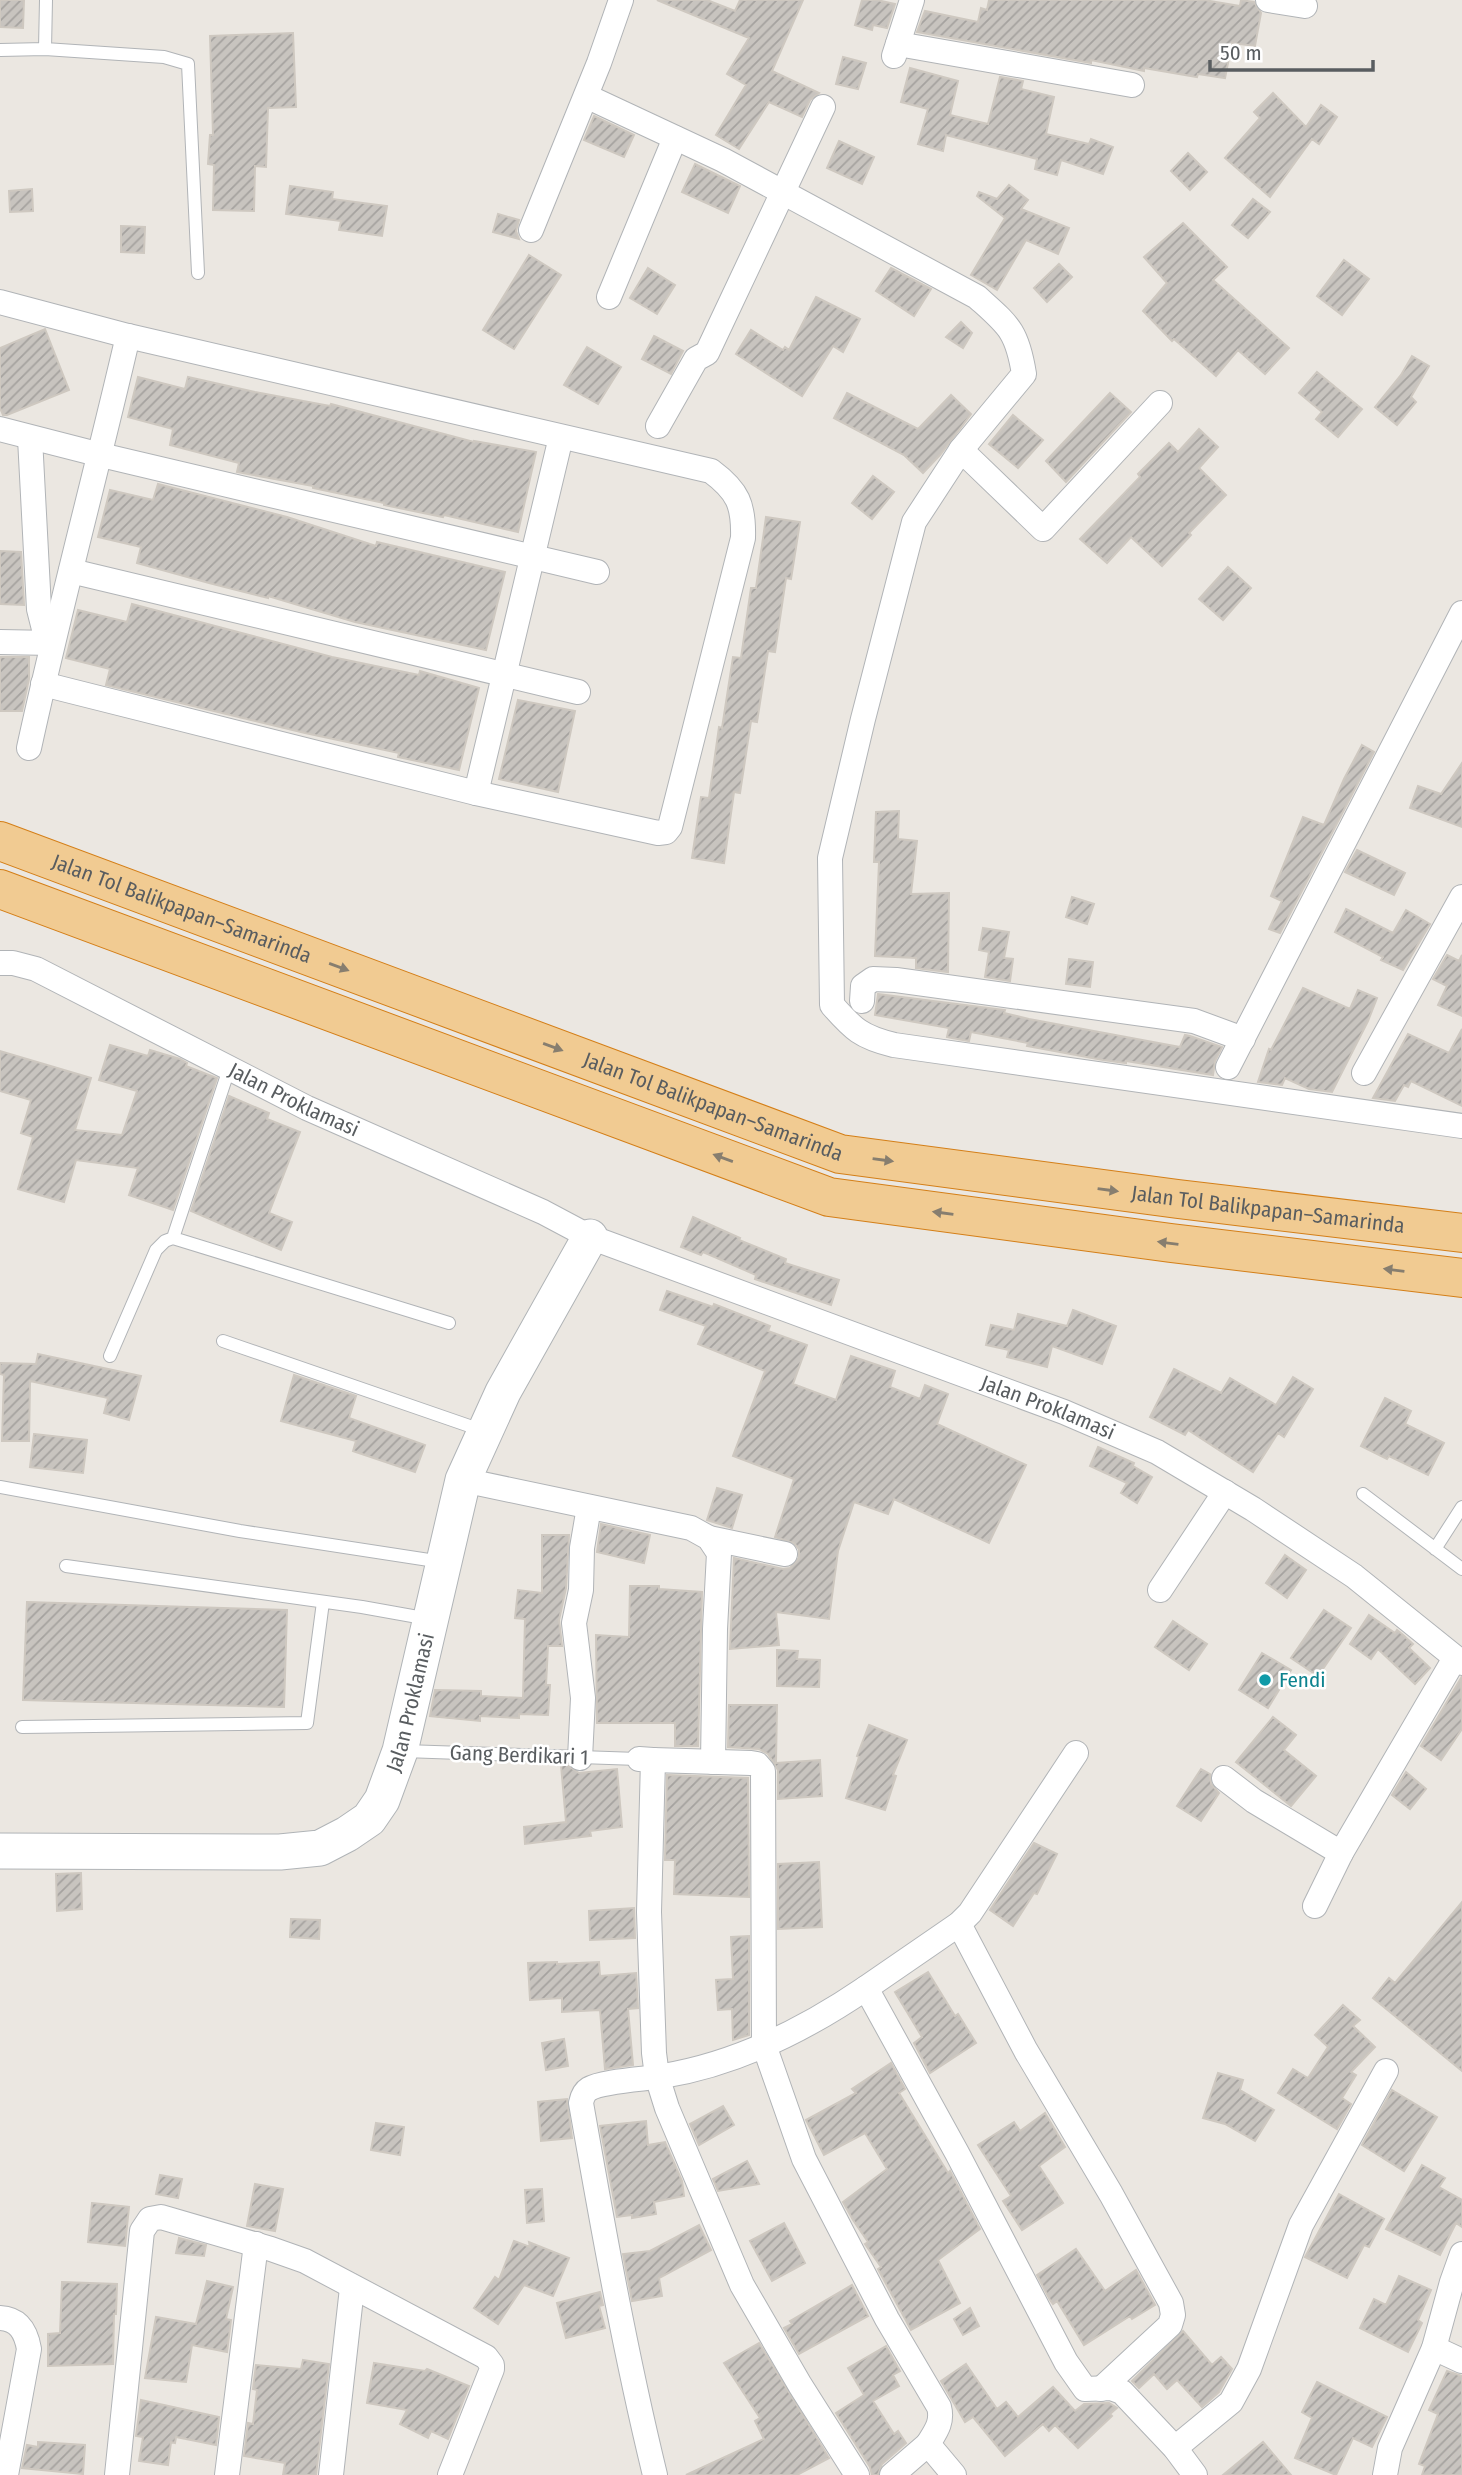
<svg xmlns="http://www.w3.org/2000/svg" width="1462" height="2475" viewBox="0 0 1462 2475" font-family="'Fira Sans Condensed',sans-serif">
<style>
.building{fill:url(#building-hatch);stroke:#cec8c0;stroke-width:2}
.lines{fill:none;stroke-linecap:round;stroke-linejoin:round}
.lane-casing{stroke:#b1b4b7;stroke-width:14}
.street-casing{stroke:#b1b4b7;stroke-width:26}
.secondary-casing{stroke:#b0b4b7;stroke-width:37}
.highway-casing{stroke:#d47f18;stroke-width:40}
.lane{stroke:#fff;stroke-width:12}
.street{stroke:#fff;stroke-width:24}
.secondary{stroke:#fff;stroke-width:35}
.highway{stroke:#f1cb92;stroke-width:38}
.oneway{fill:#877e6f}
.culture-dot{fill:#0f9aa8;stroke:#fff;stroke-width:2.5}
.labels{text-anchor:middle;stroke-width:5;stroke-linejoin:round;paint-order:stroke}
.street-label{font-size:21px;fill:#595d60;stroke:#fff}
.culture-label{font-size:21px;fill:#0d838f;stroke:#fff;text-anchor:start}
</style>
<defs>
<pattern id="building-hatch" width="6" height="6" patternUnits="userSpaceOnUse" patternTransform="scale(1.75)"><rect width="6" height="6" fill="#c8c4bf"/><path d="M-1 1l2-2M0 6l6-6M5 7l2-2" fill="none" stroke="#a5a29f"/></pattern>
</defs>
<rect width="100%" height="100%" fill="#ebe7e1"/>
<path class="building" d="M0,0h24l-1,28 -23,-1z
M657,0h50l28,11 5,-11h63l-31,71 47,22 -9,7 -8,17 -33,-15 -30,47 -23,-14 30,-50 -19,-11 22,-36z
M862,0h15l18,4 -8,24 -14,-3 -1,5 -17,-5z
M989,0h215l36,6 1,-6 13,2 7,11 -6,33 -23,-3 -7,35 -27,-4 -1,3 -53,-9v3l-53,-11v3l-174,-31 8,-21 53,11 3,-14 6,2z
M293,33l3,74 -28,1 -2,59 -11,-1 -1,45 -41,-1 1,-45 -6,-1 2,-29h3l-3,-99z
M843,57l23,6 -8,26 -22,-5z
M910,68l48,13 -8,34 38,9 12,-47 23,4 -2,8 33,8 -8,37 43,10 2,-5 22,8 -10,27 -42,-14 -4,15 -22,-6 2,-10 -91,-24 -3,16 -25,-7 10,-35 -27,-7z
M1273,93l33,34 15,-22 16,12 -18,27 -7,-5 -42,58 -45,-39 35,-40 -6,-6z
M594,116l40,19 -10,22 -40,-17z
M839,141l35,16 -12,27 -35,-16z
M1188,153l19,19 -17,18 -19,-19z
M695,164l45,22 -12,27 -46,-21z
M1009,185l19,15 -7,9 48,19 -11,26 -32,-14 -29,50 -26,-15 34,-57 -28,-22 2,-4 18,7z
M290,186l43,6 -1,7 55,7 -5,30 -43,-6 2,-9 -55,-7z
M32,189l1,22 -23,1 -1,-21z
M1253,199l17,13 -22,26 -16,-13z
M498,214l21,6 -3,11 3,8 -26,-7z
M1183,223l44,44 -14,13 76,68 -24,26 -27,-24 -22,26 -42,-37 -2,2 -29,-30 24,-28 -23,-26z
M121,226l24,1 -1,26 -23,-1z
M529,255l32,20 -47,74 -31,-19z
M1344,260l25,19 -27,36 -25,-19z
M1059,264l13,13 -25,25 -13,-14z
M648,268l27,17 -18,29 -27,-16z
M891,268l40,21 -17,27 -38,-25z
M816,297l44,22 -17,33 -10,-6 -31,50 -66,-42 15,-24 32,20 2,-3 4,3z
M961,322l11,11 -9,15 -17,-11z
M45,329l24,61 -62,25h-4l-3,-7v-60z
M654,336l29,15 -12,23 -29,-15z
M587,347l34,20 -23,37 -34,-19z
M1412,356l17,10 -18,31 5,5 -19,23 -22,-18 26,-32z
M1317,372l45,37 -24,28 -22,-18 6,-7 -23,-19z
M138,377l47,12 3,-12 67,15 75,14 1,-2 143,38v-1l62,11 -18,80 -74,-17 -1,2 -59,-12v-2l-71,-15v-2l-76,-14 2,-9 -69,-18 3,-16 -45,-12z
M847,393l71,36 33,-34 20,19 -31,41 -17,18 -19,-18 -70,-37z
M1110,393l21,19 -65,70 -20,-21z
M1013,415l30,25 -25,28 -29,-24z
M1199,429l19,18 -19,21 27,27 -37,38 2,2 -29,31 -31,-29 -24,26 -27,-24 60,-62 -2,-3 31,-31 9,9z
M873,476l21,16 -22,27 -20,-16z
M158,484l129,33 89,29 1,-4 128,30 -19,78 -131,-28 -87,-26v2l-59,-15 -72,-20 4,-16 -43,-10 12,-47 43,10z
M766,517l34,5 -9,57 -5,-1 -11,74 -7,-1 -11,71 -6,-1 -11,72 -6,-1 -10,71 -32,-5 9,-61 8,1 10,-71 3,1 11,-71 8,1 10,-70h5z
M0,551l21,1 3,53 -24,-1z
M1228,567l23,21 -28,32 -24,-21z
M132,604l200,53 87,18 1,-4 59,17 -20,82 -61,-13 1,-4 -94,-20 -199,-48 4,-16 -44,-11 12,-48 49,12z
M0,657h29v22l-7,32h-22z
M518,700l57,11 -17,81 -59,-13z
M1362,745l12,7 -94,181 -11,-4 13,-28 -11,-5 32,-79 21,8 20,-46z
M1462,763v64l-52,-19 8,-22 23,8z
M899,811l-1,28 19,2 -6,53 38,-1 -1,79 -32,-4v-10l-41,-2 4,-94h-5l2,-50z
M1357,850l48,23 -11,22 -49,-23z
M1072,897l22,7 -7,20 -21,-7z
M1346,909l47,24 13,-23 24,14 -27,46 -22,-10 2,-3 -48,-25z
M983,928l26,4 -5,26 9,1 -3,22 -25,-4 4,-25 -10,-2z
M1447,955l12,6 3,-6v61l-24,-11 9,-19 -14,-7z
M1069,959l24,3 -3,25 -24,-3z
M1303,988l47,21 8,-19 19,8 -9,23 -36,71 -23,-3 -24,-11 -3,7 -24,-3 11,-33 2,1z
M878,994l127,16 -1,3 25,6 151,28 5,-12 5,1 32,11 -7,14 -2,14 -87,-14v2l-23,-3 -76,-14 1,-3 -57,-11 -2,9 -17,-3 -5,-1 2,-9 -74,-13z
M1462,1029v77l-51,-25 -3,6 -4,-2 -9,16 -22,-3 35,-64 41,19z
M110,1045l38,11 2,-6 30,9 7,4 -1,3 31,12 -44,132 -44,-15 9,-27 -62,-8 -12,42 -46,-13 15,-52 -12,-4 10,-33 -31,-9v-40l91,27 -16,52 47,5 15,-44 -38,-11z
M229,1096l40,17 -2,6 33,13 -31,81 23,9 -11,28 -90,-39z
M693,1217l47,21 -1,2 47,19 -1,4 54,17 -8,25 -76,-26 1,-4 -53,-23 -2,3 -20,-8z
M667,1291l46,16 1,-3 56,22 -2,5 39,14 -14,39 43,16 15,-44 44,15 -5,16 30,12 5,-14 23,9 -11,30 89,41 -37,78 -95,-44 -6,15 -34,-12 -16,49 -9,68 -53,-7 3,33 -49,4 4,-91 49,11 7,-1 9,-10v-9l-5,-6 -19,-6 19,-58 -61,-23 32,-85 -67,-27 8,-18 -46,-16z
M1073,1310l43,16 -14,38 -50,-18 -5,21 -40,-10 2,-7 -23,-5 5,-20 23,5 4,-16 49,12z
M38,1354l103,22 -12,44 -25,-7 4,-15 -78,-17 -1,60h-27l2,-66 -4,-1v-11l36,1z
M1174,1369l47,24 9,-15 46,27 17,-28 20,12 -29,48 -6,-4 -25,39 -65,-42 -3,5 -35,-18z
M294,1375l62,21 -7,22 76,27 -10,27 -62,-21 3,-10 -75,-20z
M1385,1398l26,13 -6,13 39,19 -16,32 -39,-19 -2,3 -26,-13z
M34,1434l53,6 -4,33 -53,-6z
M1098,1447l36,16 -1,3 19,11 -15,26 -16,-10 6,-10 -37,-17z
M717,1488l25,7 -10,33 -25,-8z
M601,1524l49,11 -6,28 -47,-11z
M542,1535h27l-3,53 -7,32 3,26h-14l-2,39h4l-2,30 -29,-1v4l-39,-2v5l-50,-5 5,-26 46,1v5l42,2 2,-79 -10,-1 3,-28 24,3z
M1285,1555l21,15 -19,28 -21,-15z
M630,1586h29v3l43,3 -4,154h-23v-23h-78l-1,-88 33,2z
M27,1602l260,8 -3,97 -261,-7z
M1324,1610l27,18 -33,48 -27,-18z
M1369,1615l26,18 2,-3 5,4 11,10 -4,4 21,20 -15,16 -37,-35 -7,10 -21,-15z
M1173,1621l34,23 -18,26 -34,-23z
M777,1650l21,1 -1,8 23,1 -1,27 -42,-1z
M1262,1653l29,17 -23,38 -29,-18z
M1461,1678l1,51 -21,31 -20,-14z
M729,1705h48l-1,58 44,-3 2,36 -44,3v-29l-10,-16 -9,-5 -31,-2z
M1273,1717l23,18 -12,15 32,26 -25,30 -55,-44z
M869,1725l38,15 -14,35 3,1 -11,34 -39,-12 13,-41 -2,-1z
M561,1765h6l12,8 38,-4 5,58 -32,4 1,5 -66,8 -1,-17 42,-5z
M1201,1769l9,5 1,10 8,9 -18,28 -24,-15z
M1406,1772l20,17 -16,20 -18,-14z
M667,1775l81,3 1,119 -75,-3 1,-34h-10z
M1034,1843l23,11 -20,40 -3,-1 -21,33 -23,-16z
M819,1862l3,65 -44,2v-65z
M81,1873l1,36 -25,2 -1,-37z
M1462,1902v169l-89,-73 16,-20 6,5z
M634,1908l1,30 -45,2 -1,-29z
M291,1919l29,1 -1,19 -29,-2z
M749,1936v99l-16,5 -1,-31 -14,1 -2,-30 17,-1 -2,-42z
M557,1962v2l42,-2 1,14 36,-3 2,35 -10,1 5,56 -28,4 -5,-59 -38,2v-14l-32,2 -2,-37z
M928,1972l27,44 3,-2 18,29 -46,30 -16,-30 8,-6 -27,-45z
M1343,2005l17,15 -7,6 22,21 -24,25 5,3 -14,23 9,6 -14,25 -59,-36 15,-24 15,9 20,-31 -13,-12z
M564,2039l4,27 -22,4 -4,-27z
M891,2063l14,26 -6,4 49,80 2,-2 30,58 -42,31 22,43 -49,27 -33,-61 3,-2 -16,-23 3,-2 -15,-22 -10,-18 44,-33 -22,-36 -41,22 -18,-35 50,-27 -4,-4z
M1218,2073l25,7 -3,10 34,20 -19,31 -30,-17 -22,-6z
M1392,2090l45,27 -33,54 -42,-26z
M567,2099l5,39 -31,3 -3,-39z
M723,2106l11,19 -35,20 -9,-21z
M1045,2113l20,34 -26,19 24,37 -41,27 -19,-29 8,-5 -33,-51 36,-23 6,9z
M646,2121l2,24 17,-3 17,39 2,15 -30,6 2,12 -24,4v-3l-15,2 -17,-91z
M376,2123l28,4 -4,28 -29,-5z
M747,2161l12,23 -41,7 -5,-12z
M1422,2165l23,13 -6,9 23,13v27l-6,-4 -16,32 -54,-26z
M160,2175l22,4 -4,19 -22,-4z
M255,2184l28,5 -8,42 -28,-5z
M542,2189l2,32 -17,2 -2,-33z
M1339,2194l45,25 -15,28 -5,-2 -17,33 -42,-21z
M92,2203l37,4 -4,39 -37,-4z
M784,2223l21,40 -33,18 -22,-40z
M699,2225l12,25 -52,28 3,18 -30,5 -9,-47 27,-3z
M179,2238l27,7 -2,11 -28,-3z
M514,2241l16,6 -1,-5 40,16 -16,38 -29,-11 -26,39 -24,-16 21,-31 4,3z
M1076,2249l29,42 31,-21 19,35 -23,14 -2,-3 -46,29 -27,-44 -4,3 -3,-4 -13,-25z
M1399,2276l32,14 -13,30 4,3 -14,29 -48,-24 14,-29 12,6z
M207,2281l26,6 -7,32 5,1 -4,32 -35,-7 -6,37 -41,-4 11,-61 40,7z
M62,2282l55,2 -1,30h-2l-1,50 -65,2v-32l12,-1z
M852,2285l16,31 -69,38 -15,-26 8,-4 -2,-3z
M600,2292l3,13 -4,1 6,22 -39,10 -9,-35z
M970,2308l9,18 -16,9 -9,-16z
M1183,2331l29,34 9,-8 11,12 -13,23 -17,15 -25,-27 -10,9 -13,-15 -15,14 -7,-7z
M759,2343l70,115 -32,17h-111l78,-36 -9,-18 5,-3 -36,-55z
M886,2346l14,25 -7,4 6,11 -26,15 21,33 4,-3 8,12 -24,21 -4,11h-6l-2,-8 -34,-54 28,-18 -16,-27z
M303,2360l26,4 -13,111h-33l2,-12 -41,-7 4,-33 5,1 4,-34 -4,-1 3,-24 45,4z
M374,2363l51,8 2,-2 42,17 -21,53 -17,-8 -3,7 -28,-14 7,-14 -40,-7z
M966,2364l31,45 9,-7 12,15 35,-30 22,24 9,-7 25,-1 8,5 -7,6 2,2 -34,32 -23,-23 -6,6 -6,-7 -38,32 -32,-39 -8,5 -24,-41z
M1447,2371l15,5v99h-40l3,-9 -6,-2 19,-50 -9,-4z
M1317,2382l70,35 -15,30 -19,-9 -17,37 -41,-17 17,-40 -10,-6z
M141,2400l78,17 -3,28 -40,-8 -1,6 -4,-1 -3,23 -29,-4 4,-24 -7,-1z
M38,2442l47,3 -2,29 -61,-6 5,-23 11,2z
M1263,2442l28,33h-68z"/>
<g class="lines">
<g class="lane-casing">
<path id="lane" d="M45,49l1,-49
M0,50l45,-1 119,8 24,7 10,209
M173,1238l56,-169
M223,1341l261,90
M110,1356l46,-106 9,-9 8,-3 276,85
M0,1487l240,44 202,31
M1363,1494l99,75
M1435,1549l27,-42
M66,1566l296,41 67,12
M22,1727l285,-4 16,-121
M404,1751l234,8"/>
</g>
<g class="street-casing">
<g id="street">
<path d="M1268,0l37,6"/>
<path d="M898,44l234,41"/>
<path d="M894,56l18,-56"/>
<path d="M586,96l137,64 254,137c31,28 40,33 47,77l-63,76 -47,72 -51,197 -33,139 2,147c21,24 29,32 62,40l568,81"/>
<path d="M531,230l68,-167 22,-63"/>
<path d="M609,297l66,-159"/>
<path d="M0,302l128,34 583,135c27,20 33,34 32,67l-73,289 -4,5 -8,1 -182,-40 -433,-109"/>
<path d="M658,426l38,-67 11,-6 116,-246"/>
<path d="M0,429l101,26 496,117"/>
<path d="M961,450l82,79 117,-126"/>
<path d="M71,571l507,121"/>
<path d="M0,642l52,1 -8,-14 -5,-20 -9,-171"/>
<path d="M29,748c30,-138 67,-274 99,-412"/>
<path d="M476,793l85,-356"/>
<path id="s1" d="M0,963h13l23,6 271,139 236,104 47,25 474,175 93,40 96,57 101,67 108,87"/>
<path d="M862,1001l1,-15 10,-7 23,1 298,41 49,18"/>
<path d="M1228,1067l234,-454"/>
<path d="M1364,1073l98,-176"/>
<path d="M463,1480l228,48 18,10 10,15 -4,76 -2,133"/>
<path d="M709,1538l76,16"/>
<path d="M1160,1590l65,-98"/>
<path d="M580,1758l3,-60 -9,-75 7,-33 1,-42 7,-41"/>
<path d="M639,1759l14,1 -4,152 5,141 3,23 10,32 75,177 58,100 57,90"/>
<path d="M653,1760l98,3 6,1 6,7 1,274 40,114 83,160 52,88c4,15 -3,24 -11,37"/>
<path d="M1224,1778l30,23 87,52 114,-195"/>
<path d="M1315,1906l26,-53"/>
<path d="M959,1924l67,127 85,143 60,109 2,12 -3,10 -69,64"/>
<path d="M866,1988l93,-64 11,-11 106,-160"/>
<path d="M0,2318c19,1 26,14 29,31l-23,126"/>
<path d="M1434,2348l28,13"/>
<path d="M1175,2448l56,-46 18,-33 52,-144 85,-154"/>
<path d="M117,2475l25,-244 8,-12 11,-2 110,32 34,12 181,96 6,8v4l-42,106"/>
<path d="M227,2475l29,-231"/>
<path d="M331,2475l21,-187"/>
<path d="M655,2475c-30,-123 -52,-247 -74,-372 1,-5 3,-11 8,-14 13,-8 57,-10 74,-13 73,-12 143,-47 203,-88l91,165 109,209 19,27 26,-1 11,4 53,56 20,27"/>
<path d="M892,2475l36,-31 26,31"/>
<path d="M1385,2475l5,-27 44,-100 18,-66 10,-28"/>
</g>
</g>
<g class="secondary-casing">
<g id="secondary">
<path id="s2" d="M0,1851l280,1 40,-4 27,-14 22,-15 13,-19 18,-49 63,-271 40,-88 87,-155"/>
</g>
</g>
<g class="highway-casing">
<g id="highway">
<path id="s3" d="M0,841l840,313 338,45 284,34"/>
<path d="M0,889l829,308 342,46 291,35"/>
</g>
</g>
<use href="#lane" class="lane"/>
<use href="#street" class="street"/>
<use href="#secondary" class="secondary"/>
<use href="#highway" class="highway"/>
</g>
<defs><path id="oneway-solid" d="M-6-.8H1V-3.2L6.5 0L1 3.2V.8H-6Z" transform="scale(1.75)"/></defs>
<g class="oneway">
<use href="#oneway-solid" transform="translate(339 967) rotate(20)"/>
<use href="#oneway-solid" transform="translate(553 1047) rotate(20)"/>
<use href="#oneway-solid" transform="translate(723 1158) rotate(-160)"/>
<use href="#oneway-solid" transform="translate(883 1160) rotate(8)"/>
<use href="#oneway-solid" transform="translate(1108 1190) rotate(8)"/>
<use href="#oneway-solid" transform="translate(943 1213) rotate(-172)"/>
<use href="#oneway-solid" transform="translate(1168 1243) rotate(-173)"/>
<use href="#oneway-solid" transform="translate(1394 1270) rotate(-173)"/>
</g>
<circle class="culture-dot" cx="1265" cy="1680" r="7"/>
<g class="labels">
<g class="street-label">
<text dy="7" stroke="none"><textPath href="#s3" startOffset="194">Jalan Tol Balikpapan–Samarinda</textPath></text>
<text dy="7" stroke="none"><textPath href="#s1" startOffset="326">Jalan Proklamasi</textPath></text>
<text dy="7" stroke="none"><textPath href="#s3" startOffset="761">Jalan Tol Balikpapan–Samarinda</textPath></text>
<text dy="7" stroke="none"><textPath href="#s3" startOffset="1328">Jalan Tol Balikpapan–Samarinda</textPath></text>
<text dy="7" stroke="none"><textPath href="#s1" startOffset="1141">Jalan Proklamasi</textPath></text>
<text dy="7" stroke="none"><textPath href="#s2" startOffset="502">Jalan Proklamasi</textPath></text>
<text transform="translate(519 1755) rotate(2)" y="7">Gang Berdikari 1</text>
</g>
<g class="culture-label">
<text x="1279" y="1687">Fendi</text>
</g>
</g>
<path d="M1210 60v10h163v-10" fill="none" stroke="#595d60" stroke-width="3.5"/>
<text x="1220" y="60" font-size="21" fill="#595d60" stroke="#ffffff" stroke-width="5" paint-order="stroke">50 m</text>
</svg>
